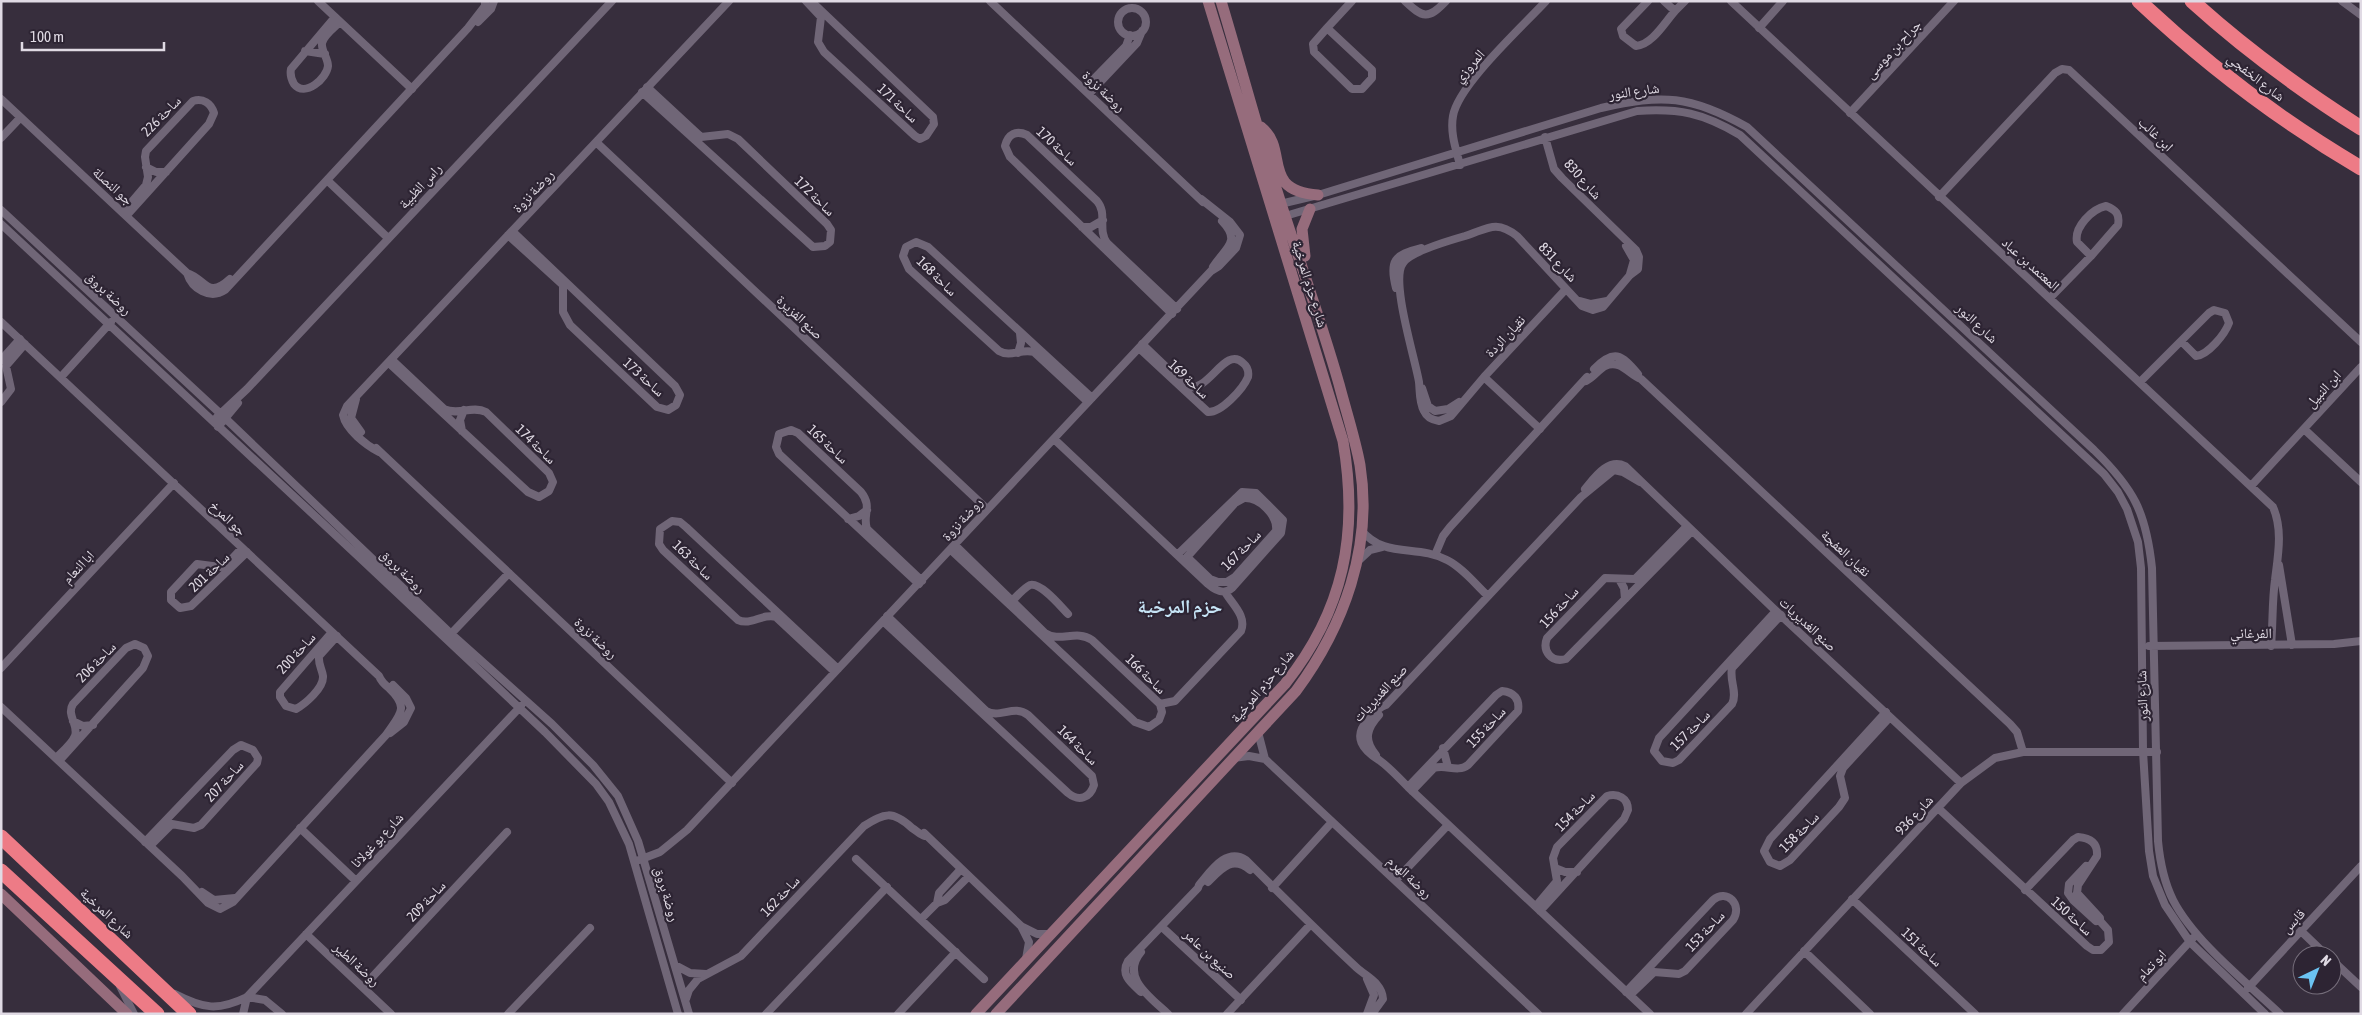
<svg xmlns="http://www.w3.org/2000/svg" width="2362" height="1015" viewBox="0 0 2362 1015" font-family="'Asap Condensed','Noto Naskh Arabic',sans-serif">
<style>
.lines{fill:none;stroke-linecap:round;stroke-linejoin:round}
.street{stroke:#706677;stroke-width:8}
.secondary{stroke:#966c7c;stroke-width:11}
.highway{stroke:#ed7b86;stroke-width:15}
.labels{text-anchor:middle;stroke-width:4.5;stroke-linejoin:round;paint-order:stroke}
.street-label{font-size:14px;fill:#e0dae4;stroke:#2d2433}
.district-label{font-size:19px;font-weight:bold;fill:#c6e4f6;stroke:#2d2433}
</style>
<rect width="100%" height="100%" fill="#372e3d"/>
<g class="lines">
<path class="street" d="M318,1l94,88
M806,1l15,16 -3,25 6,10 91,84 5,3 6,-3 8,-12 -1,-7 -122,-116
M990,1l213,201
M1405,1c18,17 23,19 41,0
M1648,1l-27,28 2,7 13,10c16,-1 29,-24 39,-35l-11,-10
M1731,1l542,506c10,23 5,48 2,73 -3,21 -2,44 -4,66
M2342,1l19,14
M1118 22a14 14 0 1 1 28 0a14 14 0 1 1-28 0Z
M1675,11l10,-10
M335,17l-44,52c-1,5 0,10 3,15 11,14 33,-6 34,-18 0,-8 -7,-15 -6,-23 2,-8 13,-16 18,-21
M478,22l13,-13 3,-8
M1327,28l45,42v8l-10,11h-10l-38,-37 -1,-8z
M1327,28l25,-27
M1759,28l24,-27
M305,51l20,3
M1084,89l42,-43 4,-11
M642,92l171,155 12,-1 5,-4 1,-12 -4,-6 -89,-85 -10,-5 -27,3 -54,-50
M1089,94l48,-51 5,-12
M1,99l186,174c19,6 20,27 43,6
M1850,113l104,-112
M1545,137l9,32 8,9 74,72 3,7 -1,12 -8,6 -27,32 -10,3 -11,-4 -65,-70c-21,-17 -30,-7 -52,0 -14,4 -55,16 -62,27 -13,17 12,95 16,119 1,9 0,20 5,29 3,7 8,9 15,10l12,-5 33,-39 82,-88
M1,138l19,-20
M596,142l391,367
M1460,165c-4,-16 -10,-32 -7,-49 5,-31 70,-90 93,-115
M146,167l10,5h10
M328,181l60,57
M1939,197l116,-124 7,-4 7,1 292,272
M1276,205l42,-10 283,-87c62,-14 89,-13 146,19l347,323c40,39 52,62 58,118l6,273c2,21 6,41 15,59 21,41 73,82 107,114
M2106,206c10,4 14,8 12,19l-27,31 -14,-14c-3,-15 15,-33 29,-36z
M1,210l224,208 223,213 104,93 41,41 25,31 20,45 51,173
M123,212l23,-27 2,-8 -3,-20 1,-6 47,-50c10,-3 18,2 21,12l-5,11 -82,91
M1282,217l355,-106c42,-3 66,2 103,24l364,339 14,18 9,17 11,33 3,26 2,183 6,100 4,25 12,29 25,37 75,72
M1,224l358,333 186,175 51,52 13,18 20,42 49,170
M1082,227h9l12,-7
M508,235l55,50v27l7,13 87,82 11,3 8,-5 4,-10 -5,-9 -163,-155
M1626,246l8,14 -4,14
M1213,267c12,-19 29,-25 9,-46
M187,273c5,16 23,27 38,17l243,-262 17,-22v-5
M1396,288c-7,-27 -2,-33 25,-40
M2050,298l41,-42
M1580,301l11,3 16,-3
M2214,310l11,3 4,10c-4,11 -21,32 -33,33l-15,-15 28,-28z
M1172,314l-162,-157 -5,-11c3,-12 11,-16 22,-11l70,66c11,13 0,28 10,42l70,66
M1,322l378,354c2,5 6,9 10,12 21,20 11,26 -3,47l-153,167 -13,7 -12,-6 -26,-27 -181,-169
M1139,348l69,64c13,1 35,-23 40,-35 1,-6 0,-10 -5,-14 -18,-18 -34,30 -56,24l-45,-43
M1018,353l3,-10 -1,-10
M1,360l19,-21
M389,363l139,129 11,5 10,-6 4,-9 -4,-9 -63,-61c-14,-7 -28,4 -42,-3l-52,-49
M1594,369c20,-20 27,-15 44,5
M61,377l50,-55
M1484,377l56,52
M1586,381c7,-3 12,-11 19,-15 16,-7 24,9 36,13l369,345 7,8 6,20
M2140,382l41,-41
M1422,388l6,18 7,5 13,-2 11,-7
M356,399l-5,19 10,14
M1,402l10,-13 -5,-23 19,-22
M1088,402l-54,-50c-13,-4 -23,6 -35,-1l-90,-82 -6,-13 3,-9 10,-5 12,5 164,151
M217,417l30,-28 365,-388
M218,427l20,-24
M2304,429l57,53
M462,431l-2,-11 4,-10
M1054,439l154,145c8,7 16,11 24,4l49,-55 2,-13 -27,-27 -14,-1 -65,63
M376,448l356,335
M379,452c-13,-7 -33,-22 -36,-37l4,-9 382,-405
M1640,482l-17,-10 -9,-2 -33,27 -195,208c-7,2 -13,9 -18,15 -16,17 -5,30 11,40 10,7 20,18 29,27l242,227
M2251,486l110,-119
M1585,489c10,-12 23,-31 40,-23l151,145 185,172
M1244,498c15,-1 34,17 32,33l-41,46 -8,5h-9l-8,-3 -23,-22 48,-54z
M848,519l11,-3 8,-6
M1687,526l-52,53 -30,-1 -58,60c-5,13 4,25 19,21l126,-128
M1361,530c24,29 56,14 86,30 16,8 28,24 41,36
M242,548l-13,14 -9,5 -23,-3 -26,28v8l9,8 11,-2 56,-54
M951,550l184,172 14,5 10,-7 3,-8 -2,-8 -68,-64c-16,-11 -32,3 -47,-7l-90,-88
M1435,555l8,-19 7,-9 137,-150
M1357,562l13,-12 12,-3
M2279,565l13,80
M1619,579l5,9 1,11
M919,584l-140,-130 -3,-7 3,-13 12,-4 7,3 63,59c12,15 1,23 6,37l55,52
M1012,601c5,-5 12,-13 18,-16 11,-3 31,22 38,29
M1776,611l-117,127 -5,13 8,10 11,2 6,-3 53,-56c6,-11 -3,-24 0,-36l49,-53
M883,621l185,172c11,9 22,5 26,-8l-2,-9 -64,-61c-14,-11 -28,4 -42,-4l-99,-95
M332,632l-52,60v5l6,9 10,3c9,-5 28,-21 27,-33 -1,-7 -5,-12 -4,-20l18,-20
M448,637l61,-64
M2149,646l185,-2 27,-3
M1,668l173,-185
M835,672l-59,-55c-14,-4 -25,9 -38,3l-75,-70 -4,-6 1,-15 12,-8 8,1 6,5 152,142
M1160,704l15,-3 66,-70c6,-15 -9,-27 -16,-39
M1886,712l-116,127 -6,12 6,11 10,4 10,-6 49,-53 6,-9 -5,-22 3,-8 47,-51
M73,721l10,5 10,-1
M1258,732l7,27
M390,733l14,-11 7,-14 -5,-10 -13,-13
M1443,748l5,19
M1376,755c-13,-15 -9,-27 3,-40
M56,758c6,-6 16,-14 19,-22 4,-11 -9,-21 -2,-32l53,-56 9,-4 9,4 4,8 -5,12 -84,93
M1233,758l16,-2 16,3 273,255
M1408,787l88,-92 6,-4c12,1 18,8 16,20l-50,54c-11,8 -22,-1 -34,3l-22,23
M1938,808l149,138 6,4h8l8,-8 -1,-12 -8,-9v-3l-23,-25 1,-8 19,-29c1,-13 -7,-18 -19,-19l-5,3 -48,50
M300,828l56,53
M924,833l97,93 8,16 -3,17
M145,842l88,-92 8,-5 12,5 5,8 -1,5 -56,62 -7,3 -22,-4 -22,22
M856,859l128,120
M639,860l21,-8 27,-22 524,-559 8,-5 17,-18 4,-13 -10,-13 -29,-23
M2086,866l-17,18 -1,9 5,7 23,21
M1555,868l10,4h12
M1396,880l52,-55
M1208,882c13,-13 24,-27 42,-12
M1272,888l60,-66
M202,892l12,8 21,-2
M1852,899l123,115
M937,903l2,-10 22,-24
M1536,906l21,-25 -4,-23 4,-11 50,-51c11,-3 21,2 21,14l-4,9 -84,92
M921,919l16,-16 8,-3 23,-23
M1023,927l14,7h15
M1162,927l79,73
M2301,931l25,24
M306,934l85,80
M1804,951l66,63
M1141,952c-21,25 9,45 27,62
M2332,960l29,27
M675,965l15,8 16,1
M1367,979l7,16 -7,19
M120,986l14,28
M363,987l144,-155
M2248,988l113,-122
M1144,991l-3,1c-10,-9 -21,-17 -13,-31l70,-73 1,-3c12,-14 27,-38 47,-25 36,36 73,73 111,108 10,9 25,15 26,31l-11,15
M1626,992l87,-92c14,-12 30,5 20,20l-48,51 -6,3 -25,-2 -24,23
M175,994c29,15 43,17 72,3l274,-291
M247,997l18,3 17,14
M686,999l3,-9 9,-11 43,-23 123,-130c21,-13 28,-16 48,2 5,3 8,7 13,8
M243,1014l4,-17
M508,1014l82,-86
M766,1014l121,-127
M898,1014l58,-62
M1227,1014l83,-89
M1746,1014l215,-231 34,-25 28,-6h134
M2123,1014l70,-76"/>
<path class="secondary" d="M1261,127c29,23 -2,63 57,68
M1305,256l-3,-27 8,-20
M1,894l126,120
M976,1014l309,-330c59,-74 74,-150 58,-243l-135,-440
M996,1014l300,-323c48,-65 77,-144 64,-226 -5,-27 -14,-54 -21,-81 -16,-56 -35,-110 -53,-165 -24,-72 -43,-145 -65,-218"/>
<path class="highway" d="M2139,1c68,64 142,120 222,167
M2192,1c53,48 109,89 169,127
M1,837l188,177
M1,871l156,143"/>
</g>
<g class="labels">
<g class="street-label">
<text transform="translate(1893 49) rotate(-47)" y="5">جراح بن موسى</text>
<text transform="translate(1469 66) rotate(-49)" y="5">المروزي</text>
<text transform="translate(2256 77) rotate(38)" y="5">شارع الخفجي</text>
<text transform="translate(1104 91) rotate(43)" y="5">روضة نزوة</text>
<text transform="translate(1634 91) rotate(-8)" y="5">شارع النور</text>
<text transform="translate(898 103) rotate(43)" y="5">ساحة 171</text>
<text transform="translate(161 116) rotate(-46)" y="5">ساحة 226</text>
<text transform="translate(2156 134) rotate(44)" y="5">ابن غالب</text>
<text transform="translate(1057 146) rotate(43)" y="5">ساحة 170</text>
<text transform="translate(1583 179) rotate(48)" y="5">شارع 830</text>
<text transform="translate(113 186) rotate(42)" y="5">جو النصلة</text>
<text transform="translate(420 186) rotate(-47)" y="5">راس الظبية</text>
<text transform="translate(533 191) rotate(-47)" y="5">روضة نزوة</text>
<text transform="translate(815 196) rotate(44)" y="5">ساحة 172</text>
<text transform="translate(1558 262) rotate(46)" y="5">شارع 831</text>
<text transform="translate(2031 264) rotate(42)" y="5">المعتمد بن عباد</text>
<text transform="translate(937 276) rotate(44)" y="5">ساحة 168</text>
<text transform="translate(1310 284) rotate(73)" y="5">شارع حزم المرخية</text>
<text transform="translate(109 293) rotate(43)" y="5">روضة بروق</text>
<text transform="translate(800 317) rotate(43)" y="5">صنع الفزيرة</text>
<text transform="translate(1977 323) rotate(43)" y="5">شارع النور</text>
<text transform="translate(1505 336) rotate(-47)" y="5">نقيان الردة</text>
<text transform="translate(644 377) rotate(42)" y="5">ساحة 173</text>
<text transform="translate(1189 379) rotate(43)" y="5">ساحة 169</text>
<text transform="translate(2323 389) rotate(-48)" y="5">ابن النبيل</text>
<text transform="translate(536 444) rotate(44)" y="5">ساحة 174</text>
<text transform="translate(828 444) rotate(43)" y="5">ساحة 165</text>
<text transform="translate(228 518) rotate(43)" y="5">جو المرخ</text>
<text transform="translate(962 519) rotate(-48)" y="5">روضة نزوة</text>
<text transform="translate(1241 550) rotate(-46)" y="5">ساحة 167</text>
<text transform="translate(1846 553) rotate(43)" y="5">نقيان العفجة</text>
<text transform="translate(693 560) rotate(44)" y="5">ساحة 163</text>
<text transform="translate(78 567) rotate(-47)" y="5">ابا النعام</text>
<text transform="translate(403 571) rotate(44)" y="5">روضة بروق</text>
<text transform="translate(209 572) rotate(-44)" y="5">ساحة 201</text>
<text transform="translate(1559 607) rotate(-48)" y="5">ساحة 156</text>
<text transform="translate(1808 624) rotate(43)" y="5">صنع الغديريات</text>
<text x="2251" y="638">الفرغاني</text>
<text transform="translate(596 638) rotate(43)" y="5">روضة نزوة</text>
<text transform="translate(296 653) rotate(-48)" y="5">ساحة 200</text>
<text transform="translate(96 662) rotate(-46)" y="5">ساحة 206</text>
<text transform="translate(1146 674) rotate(44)" y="5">ساحة 166</text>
<text transform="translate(1262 686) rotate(-50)" y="5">شارع حزم المرخية</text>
<text transform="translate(1380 693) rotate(-47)" y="5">صنع الغديريات</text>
<text transform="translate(2142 696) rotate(-92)" y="5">شارع النور</text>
<text transform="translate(1486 727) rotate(-47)" y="5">ساحة 155</text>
<text transform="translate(1690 730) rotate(-46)" y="5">ساحة 157</text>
<text transform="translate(1078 745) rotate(44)" y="5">ساحة 164</text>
<text transform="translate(224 781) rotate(-48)" y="5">ساحة 207</text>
<text transform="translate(1575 811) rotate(-46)" y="5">ساحة 154</text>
<text transform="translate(1914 815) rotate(-47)" y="5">شارع 936</text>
<text transform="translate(1799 832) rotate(-46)" y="5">ساحة 158</text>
<text transform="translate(377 840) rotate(-47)" y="5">شارع بو غولانا</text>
<text transform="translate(1410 877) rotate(43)" y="5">روضة الهرم</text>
<text transform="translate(667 894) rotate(73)" y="5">روضة بروق</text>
<text transform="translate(780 896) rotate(-47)" y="5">ساحة 162</text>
<text transform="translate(426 901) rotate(-47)" y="5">ساحة 209</text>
<text transform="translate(107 913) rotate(43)" y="5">شارع المرخية</text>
<text transform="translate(2072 916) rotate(42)" y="5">ساحة 150</text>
<text transform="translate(2293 921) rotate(-47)" y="5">قابس</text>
<text transform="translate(1705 931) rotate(-47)" y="5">ساحة 153</text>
<text transform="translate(1922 947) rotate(43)" y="5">ساحة 151</text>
<text transform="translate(1210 954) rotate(43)" y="5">صنيع بن عامر</text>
<text transform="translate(357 964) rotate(43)" y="5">روضة الطير</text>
<text transform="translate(2151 965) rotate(-47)" y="5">ابو تمام</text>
</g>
<g class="district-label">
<text x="1180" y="613">حزم المرخية</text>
</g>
</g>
<rect width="2362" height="1015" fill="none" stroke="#e0dae4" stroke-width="5"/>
<g transform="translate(2317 970) rotate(43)"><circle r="24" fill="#2d2433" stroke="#756d7a"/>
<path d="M0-4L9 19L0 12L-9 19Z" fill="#6bc3f2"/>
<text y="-8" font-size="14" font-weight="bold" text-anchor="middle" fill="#e0dae4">N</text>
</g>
<path d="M22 42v8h142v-8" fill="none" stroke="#e0dae4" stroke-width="2.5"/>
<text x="30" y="42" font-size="15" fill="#e0dae4" stroke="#2d2433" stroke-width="4" paint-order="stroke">100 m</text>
</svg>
